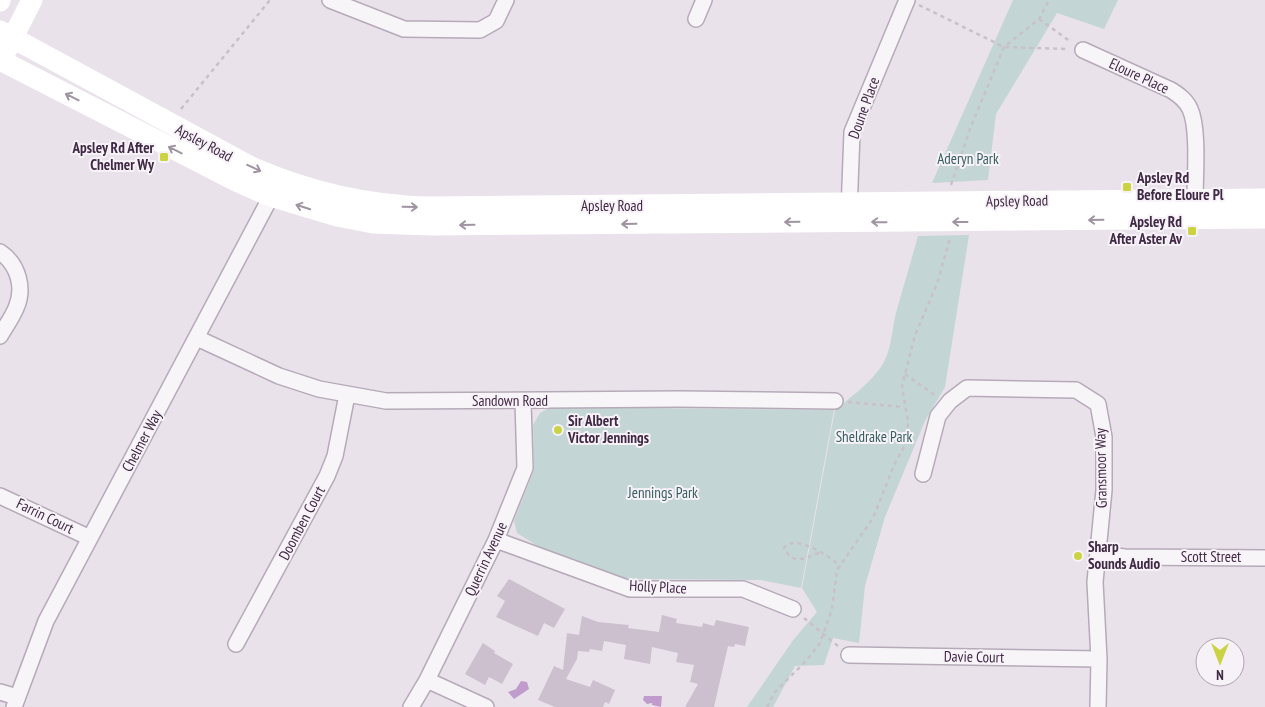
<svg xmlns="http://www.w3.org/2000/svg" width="1265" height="707" viewBox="0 0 1265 707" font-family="'PT Sans Narrow',sans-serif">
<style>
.green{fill:#c3d5d5}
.water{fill:#c09ccc}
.building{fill:#ccbfce}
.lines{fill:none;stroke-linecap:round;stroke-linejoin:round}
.minor-casing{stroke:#b6aab9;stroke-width:18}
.path{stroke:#c8c0ca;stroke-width:2.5;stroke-dasharray:4 4;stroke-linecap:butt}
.minor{stroke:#f8f5f9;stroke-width:15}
.secondary{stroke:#fff;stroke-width:21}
.oneway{stroke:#a094a2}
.poi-dot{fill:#cad443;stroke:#f7f2f8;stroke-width:2}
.labels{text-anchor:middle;stroke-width:4;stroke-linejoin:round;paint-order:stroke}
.street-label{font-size:15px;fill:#402944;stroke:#f7f2f8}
.poi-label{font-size:15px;font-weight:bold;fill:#402944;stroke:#f7f2f8;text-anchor:start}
.park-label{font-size:15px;fill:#365f60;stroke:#f7f2f8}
</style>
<rect width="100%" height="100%" fill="#e9e2eb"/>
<path class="green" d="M1013,0h105l-14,29 -47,-16 -61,101 -8,66 -56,3z
M969,235l-24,152 -20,34 -40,96 -20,69 -6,57 -26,-5 -9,27 -29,1 -22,41h-26l47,-68 23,-27 -15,-24 33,-178c15,-12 31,-24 43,-39 14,-17 13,-38 18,-58 7,-26 15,-51 22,-77z
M551,407l283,3 -33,178 -40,-8 -131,-1 -34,-8 -55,-23 -24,-15 -3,-12 20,-51 -1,-45 7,-12z"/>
<path class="water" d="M521,681l6,1 2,7 -15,10 -6,-7 8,-3z
M644,696h18l-1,11 -9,-2v-2l-5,1 -4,-4z"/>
<path class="building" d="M509,579l56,30 -11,19 -10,-5 -6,13 -42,-19 9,-16 -8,-5z
M662,615l15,4 -1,4 26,4 1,-4 11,3 2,-6 33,7 -4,19 -10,-2 -1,3 -6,-1 -14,61h-29l13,-23 -8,-2 4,-17 -18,-3 2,-9 -26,-6 -2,17 -26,-5 2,-14 -22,-4 -2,10 -12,-2 -1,3 -11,-1 -1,8 -11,20 24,8 3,-7 22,10 -6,14 -4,-2 -2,5h-48l-17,-7 16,-34 9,4 4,-37 12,2 3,-19 16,6 31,3 -1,3 31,4z
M483,643l12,8 -1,2 19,11 -11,20 -13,-7 -4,8 -20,-11z"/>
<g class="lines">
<g class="minor-casing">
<path id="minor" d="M330,0l74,29 76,1 16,-9 10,-21
M696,19l8,-19
M1083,50l88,40c8,5 15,10 19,19 9,19 5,68 5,90
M849,212l3,-80 55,-132
M0,252c18,12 25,36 16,56 -4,10 -11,19 -16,28
M197,338l82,38 40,13 67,12 293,-2 156,2
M923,474l15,-58 12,-15 17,-13 109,2 22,14 6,33v53l-9,92 4,77 -1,48
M0,496l90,42
M496,540l134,49h113l50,20
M1098,554l27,3 140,1
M236,644l91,-168 8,-20 12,-61
M849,655l250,4
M427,680l59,27
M0,692l17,5
M14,707l32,-86 221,-417 7,-17
M411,707l16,-27 69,-140 29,-72 -2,-67"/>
</g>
<path class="path" d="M919,5l85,42 65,2
M1039,19l32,23
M181,109l89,-109
M951,185l19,-56 34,-82 35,-28 10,-19
M905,374l31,22
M848,402l56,5
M819,553c-14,5 -26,13 -35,-5 10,-15 46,8 56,18
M804,618l34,28
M767,707l8,-15 32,-32 13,-17 12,-34 5,-39 36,-52 22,-55 11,-20 2,-21 -6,-36 3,-12 10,-39 22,-51 13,-46"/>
<use href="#minor" class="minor"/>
<path class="secondary" d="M0,1v-1
M0,31l253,137c56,24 114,38 176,39l836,-8
M6,51l26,-51
M0,60l238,122 32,14 67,20 36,7 58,2 834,-7"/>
</g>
<defs><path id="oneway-shaft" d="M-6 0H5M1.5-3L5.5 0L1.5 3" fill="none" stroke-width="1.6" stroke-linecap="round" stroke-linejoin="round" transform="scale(1.25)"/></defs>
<g class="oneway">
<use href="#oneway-shaft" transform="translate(72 97) rotate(-153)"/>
<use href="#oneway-shaft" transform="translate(175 150) rotate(-153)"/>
<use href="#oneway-shaft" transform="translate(254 168) rotate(25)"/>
<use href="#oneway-shaft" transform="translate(303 207) rotate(-162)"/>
<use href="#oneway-shaft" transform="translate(410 207) rotate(1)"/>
<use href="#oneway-shaft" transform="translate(1096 220) rotate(179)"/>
<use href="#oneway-shaft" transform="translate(792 222) rotate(179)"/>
<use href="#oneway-shaft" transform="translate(879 222) rotate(-179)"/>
<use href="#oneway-shaft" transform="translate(960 222) rotate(180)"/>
<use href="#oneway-shaft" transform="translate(629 224) rotate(179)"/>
<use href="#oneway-shaft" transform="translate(467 225) rotate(179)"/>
</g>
<g class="poi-dot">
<rect x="159" y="152" width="10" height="10" rx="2.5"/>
<rect x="1122" y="182" width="10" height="10" rx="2.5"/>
<rect x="1187" y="226" width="10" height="10" rx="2.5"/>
<circle cx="558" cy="430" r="5"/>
<circle cx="1078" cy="556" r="5"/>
</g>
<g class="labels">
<g class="street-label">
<text transform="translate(1139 76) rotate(25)" y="5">Eloure Place</text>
<text transform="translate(864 108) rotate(-70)" y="5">Doune Place</text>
<text transform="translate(204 143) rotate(28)" y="5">Apsley Road</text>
<text transform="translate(1017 201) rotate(-1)" y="5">Apsley Road</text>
<text x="612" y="211">Apsley Road</text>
<text x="510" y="406">Sandown Road</text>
<text transform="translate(142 441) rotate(-62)" y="5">Chelmer Way</text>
<text transform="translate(1101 468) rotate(-91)" y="5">Gransmoor Way</text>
<text transform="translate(45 516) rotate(26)" y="5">Farrin Court</text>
<text transform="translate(302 523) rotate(-62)" y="5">Doomben Court</text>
<text x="1211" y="562">Scott Street</text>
<text transform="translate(486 559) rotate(-65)" y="5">Querrin Avenue</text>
<text transform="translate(658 587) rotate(3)" y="5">Holly Place</text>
<text transform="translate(974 657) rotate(1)" y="5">Davie Court</text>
</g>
<g class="poi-label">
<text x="154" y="153" text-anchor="end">Apsley Rd After<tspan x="154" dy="17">Chelmer Wy</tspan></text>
<text x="1137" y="183">Apsley Rd<tspan x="1137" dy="17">Before Eloure Pl</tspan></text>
<text x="1182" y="227" text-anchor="end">Apsley Rd<tspan x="1182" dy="17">After Aster Av</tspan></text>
<text x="568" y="426">Sir Albert<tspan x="568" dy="17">Victor Jennings</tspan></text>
<text x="1088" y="552">Sharp<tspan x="1088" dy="17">Sounds Audio</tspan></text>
</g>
<g class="park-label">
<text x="968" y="164">Aderyn Park</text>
<text x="874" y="442">Sheldrake Park</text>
<text x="663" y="498">Jennings Park</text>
</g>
</g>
<g transform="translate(1220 662) rotate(180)"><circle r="24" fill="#f7f2f8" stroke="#aea2b0"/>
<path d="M0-4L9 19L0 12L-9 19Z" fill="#cad443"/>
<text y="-8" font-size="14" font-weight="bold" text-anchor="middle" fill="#402944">N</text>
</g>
</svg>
